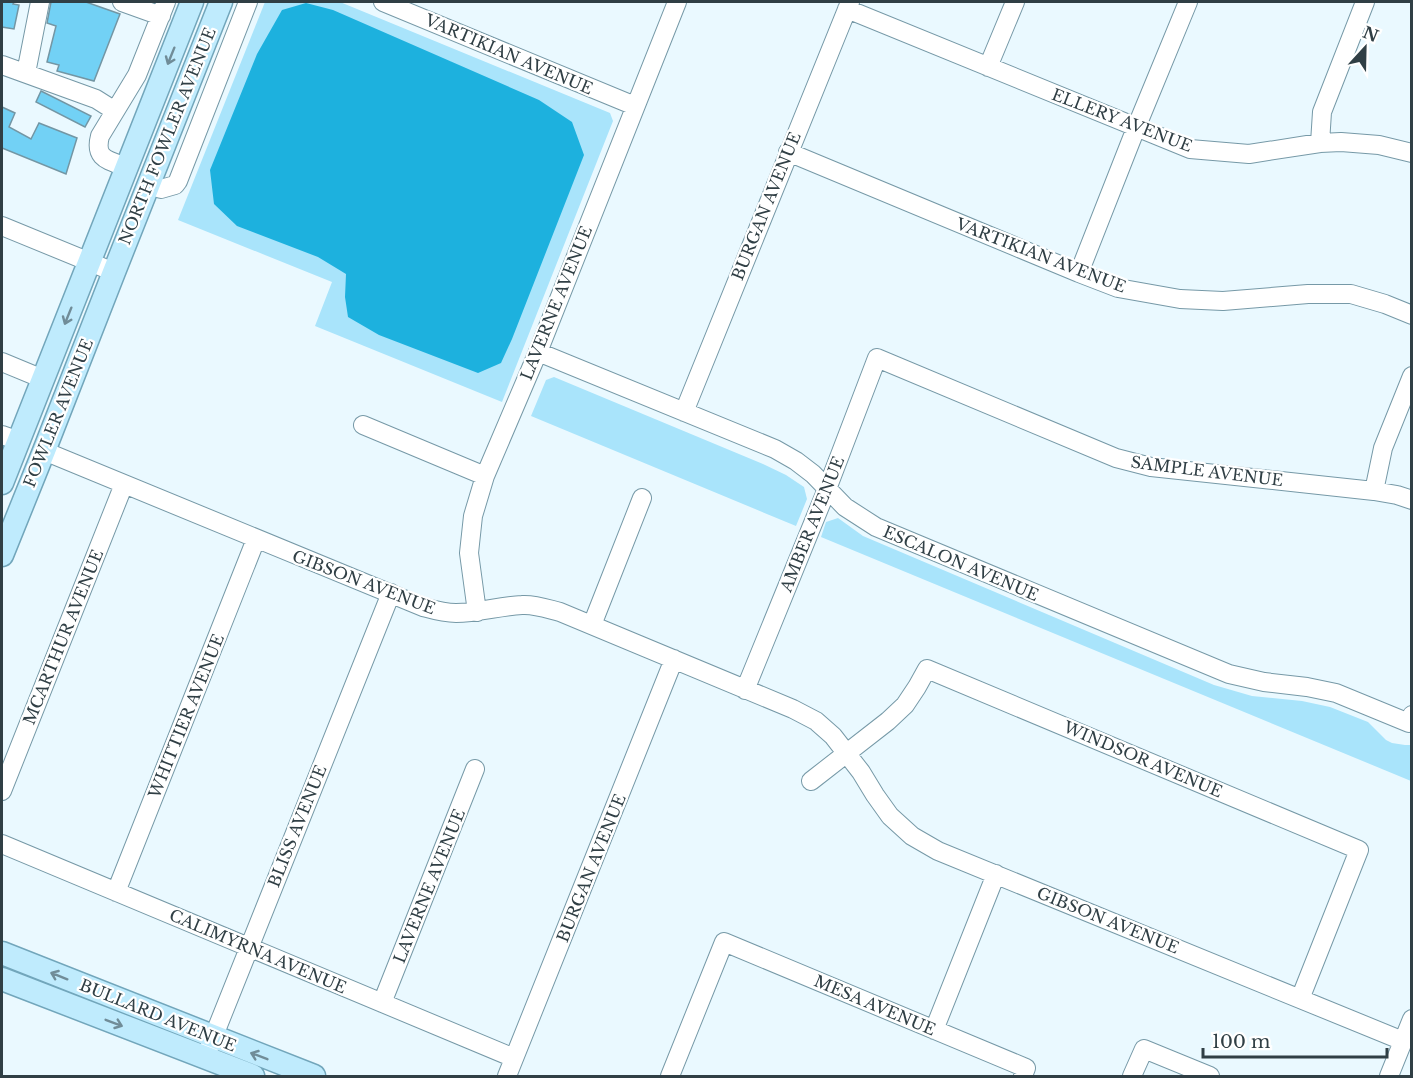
<svg xmlns="http://www.w3.org/2000/svg" width="1413" height="1078" viewBox="0 0 1413 1078" font-family="'Libre Baskerville',serif">
<style>
.green{fill:#a9e4fb}
.water{fill:#1db1de}
.building{fill:#72d1f5;stroke:#7396a4;stroke-width:1.5}
.lines{fill:none;stroke-linecap:round;stroke-linejoin:round}
.minor-casing{stroke:#7699a7;stroke-width:20}
.major-casing{stroke:#72a6bb;stroke-width:25}
.minor{stroke:#fff;stroke-width:18}
.major{stroke:#bfebfd;stroke-width:22}
.oneway{stroke:#708c98}
.labels{text-anchor:middle;stroke-width:4.5;stroke-linejoin:round;paint-order:stroke}
.street-label{font-size:16px;fill:#303f45;stroke:#fff}
</style>
<rect width="100%" height="100%" fill="#eaf9ff"/>
<path class="green" d="M265,2h75l270,111 3,8 -111,281 -187,-76 17,-44 -154,-62z
M554,377l209,87 23,11 18,12 3,12 -11,27 -265,-110 15,-36z
M838,518l25,18 351,149 38,11 50,5 28,6 38,15 18,18 6,3 13,2h6v36l-590,-244 5,-15z"/>
<path class="water" d="M306,3l27,7 206,90 33,22 12,33 -72,184 -11,24 -23,10 -99,-38 -31,-18 -3,-20 1,-23 -28,-17 -81,-31 -23,-22 -4,-34 47,-116 25,-44z"/>
<path class="building" d="M2,2h12l-1,2 6,1 -5,24 -12,-2z
M51,2h35l34,12 -26,67 -37,-10 2,-6 -12,-3 9,-36 -9,-3z
M41,91l50,25 -6,11 -49,-25z
M2,107l13,6 -6,14 22,12 8,-16 38,15 -11,36 -64,-26z"/>
<g class="lines">
<g class="minor-casing">
<path id="minor" d="M122,2l39,14
M383,2l252,104
M847,9l343,140 59,5 71,-11 21,-1 38,3 33,8
M2,65l94,34 19,12
M988,67l27,-65
M26,73l14,-71
M1320,143l2,-31 43,-110
M788,152l291,121 39,15 62,11 43,2 85,-7h43l34,10 27,11
M126,167c-18,-7 -32,-8 -26,-31l37,-61 29,-73
M148,185l13,4 14,-4 3,-4 70,-179
M2,226l112,46
M1079,273l57,-145 52,-126
M538,352l237,97 21,12 17,13 32,33 31,20 353,147 35,8 43,5 29,6 73,30 3,-8
M2,362l41,17
M684,412l166,-410
M363,425l122,51
M2,435l17,6
M44,451l379,156c11,3 21,6 33,6 22,0 44,-7 66,-8 13,-1 26,4 38,7l233,97 23,12 17,15 28,36 14,23 15,21 22,20 26,15 465,190
M1374,491l9,-43 29,-72
M477,612l-8,-59 4,-37 12,-40 53,-124 139,-350
M592,625l50,-127
M745,690l82,-201 50,-131 239,100 35,9 223,24 23,4 15,5
M811,781l77,-60 17,-16 12,-18 10,-18 432,181 -59,149
M2,791l122,-307
M2,844l512,214
M116,892l140,-353
M382,1003l93,-234
M934,1030l62,-156
M205,1058l186,-465
M507,1076l167,-417
M670,1076l54,-134 302,126 -3,8
M1132,1076l12,-27 66,27
M1389,1076l23,-57"/>
</g>
<g class="major-casing">
<path id="major" d="M2,483l190,-481
M2,555l42,-104 70,-179 107,-270
M2,953l312,123
M2,979l251,97"/>
</g>
<use href="#minor" class="minor"/>
<use href="#major" class="major"/>
</g>
<defs><path id="oneway-shaft" d="M-6 0H5M1.5-3L5.5 0L1.5 3" fill="none" stroke-width="1.6" stroke-linecap="round" stroke-linejoin="round" transform="scale(1.5)"/></defs>
<g class="oneway">
<use href="#oneway-shaft" transform="translate(171 56) rotate(112)"/>
<use href="#oneway-shaft" transform="translate(68 316) rotate(112)"/>
<use href="#oneway-shaft" transform="translate(59 976) rotate(-158)"/>
<use href="#oneway-shaft" transform="translate(114 1023) rotate(21)"/>
<use href="#oneway-shaft" transform="translate(259 1056) rotate(-159)"/>
</g>
<g class="labels">
<g class="street-label">
<text transform="translate(509 54) rotate(23)" y="6">VARTIKIAN AVENUE</text>
<text transform="translate(1122 120) rotate(21)" y="6">ELLERY AVENUE</text>
<text transform="translate(167 136) rotate(-68)" y="6">NORTH FOWLER AVENUE</text>
<text transform="translate(766 206) rotate(-68)" y="6">BURGAN AVENUE</text>
<text transform="translate(1041 255) rotate(21)" y="6">VARTIKIAN AVENUE</text>
<text transform="translate(556 303) rotate(-68)" y="6">LAVERNE AVENUE</text>
<text transform="translate(58 413) rotate(-68)" y="6">FOWLER AVENUE</text>
<text transform="translate(1207 471) rotate(7)" y="6">SAMPLE AVENUE</text>
<text transform="translate(812 524) rotate(-68)" y="6">AMBER AVENUE</text>
<text transform="translate(961 563) rotate(23)" y="6">ESCALON AVENUE</text>
<text transform="translate(364 582) rotate(21)" y="6">GIBSON AVENUE</text>
<text transform="translate(63 637) rotate(-68)" y="6">MCARTHUR AVENUE</text>
<text transform="translate(186 716) rotate(-68)" y="6">WHITTIER AVENUE</text>
<text transform="translate(1143 759) rotate(23)" y="6">WINDSOR AVENUE</text>
<text transform="translate(297 826) rotate(-68)" y="6">BLISS AVENUE</text>
<text transform="translate(591 868) rotate(-68)" y="6">BURGAN AVENUE</text>
<text transform="translate(429 886) rotate(-68)" y="6">LAVERNE AVENUE</text>
<text transform="translate(1108 920) rotate(22)" y="6">GIBSON AVENUE</text>
<text transform="translate(258 951) rotate(23)" y="6">CALIMYRNA AVENUE</text>
<text transform="translate(875 1005) rotate(23)" y="6">MESA AVENUE</text>
<text transform="translate(158 1015) rotate(22)" y="6">BULLARD AVENUE</text>
</g>
</g>
<rect width="1413" height="1078" fill="none" stroke="#303f45" stroke-width="6"/>
<g transform="translate(1365 48) rotate(22)" stroke="#ffffff" stroke-width="4.5" paint-order="stroke">
<path d="M0-4.5L10 22L0 15L-10 22Z" fill="#303f45"/>
<text y="-9" font-size="16" font-weight="bold" text-anchor="middle" fill="#303f45">N</text>
</g>
<path d="M1203 1048v9h184v-9" fill="none" stroke="#303f45" stroke-width="3"/>
<text x="1212" y="1048" font-size="18" fill="#303f45" stroke="#ffffff" stroke-width="4.5" paint-order="stroke">100 m</text>
</svg>
